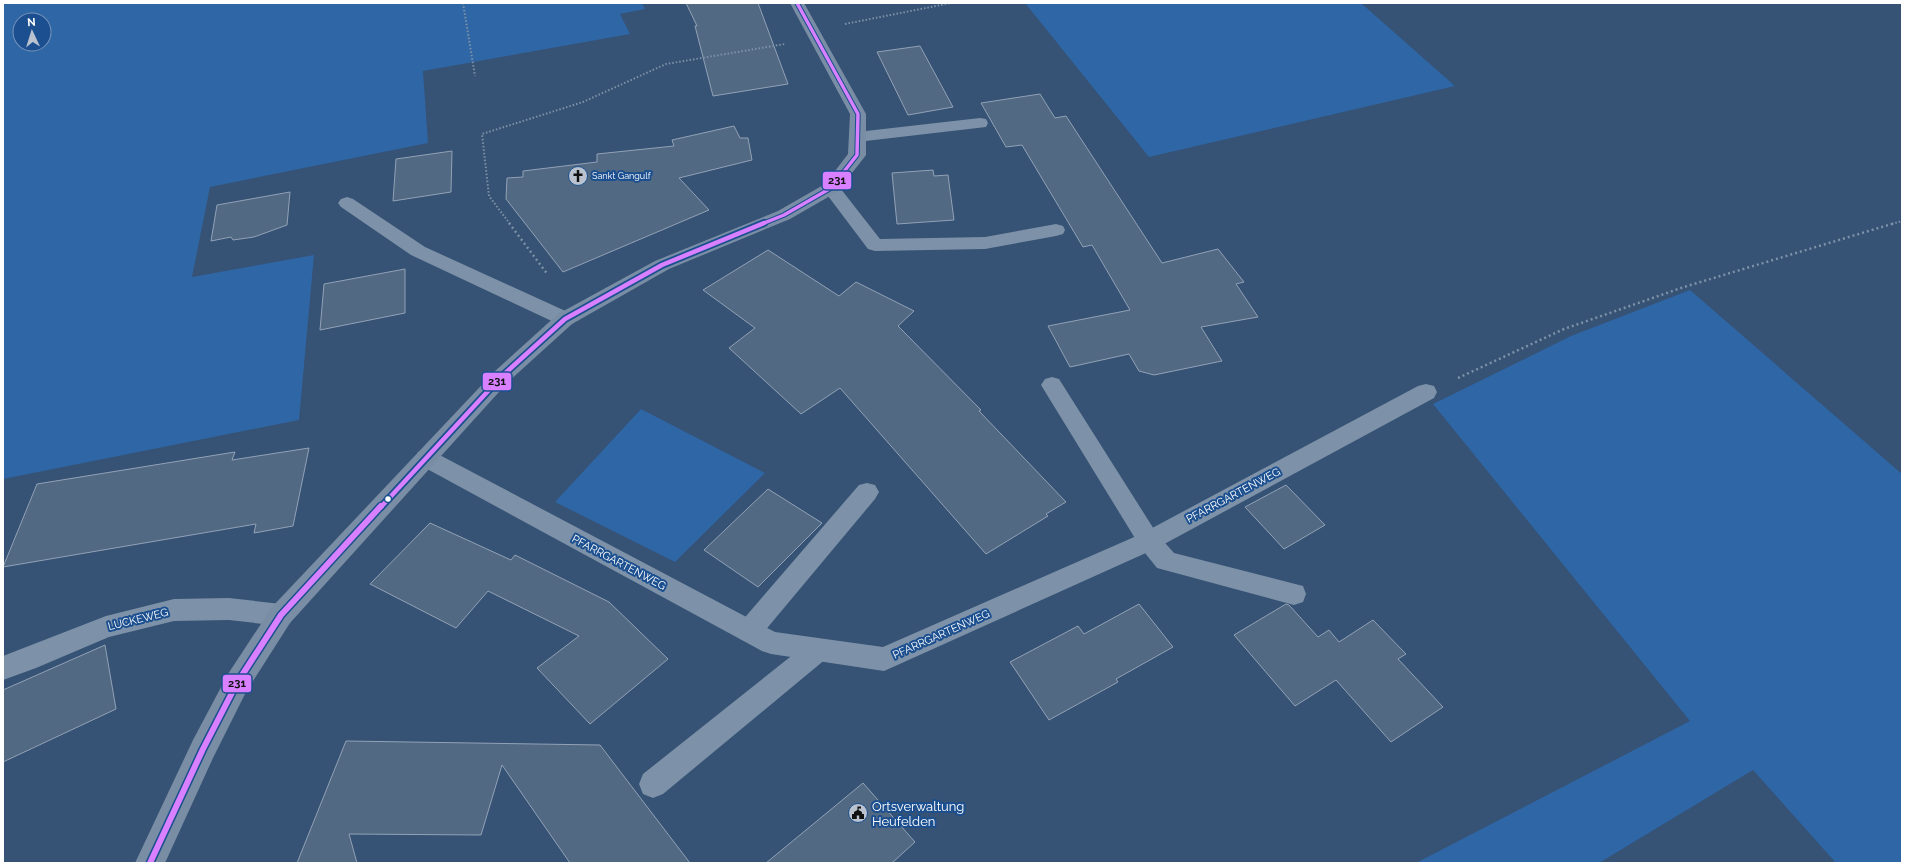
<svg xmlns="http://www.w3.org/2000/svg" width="1905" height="866" viewBox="0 0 1905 866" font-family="Raleway,sans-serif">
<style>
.green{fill:#2f66a5;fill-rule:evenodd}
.building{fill:#526984;stroke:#92a2b6}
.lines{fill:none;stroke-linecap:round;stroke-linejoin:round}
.path-far1{stroke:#7d92a8;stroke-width:2;stroke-dasharray:1.5 2;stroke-linecap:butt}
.path{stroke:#7d92a8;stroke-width:2.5;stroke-dasharray:2 3;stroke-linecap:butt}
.lane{fill:#7d92a8;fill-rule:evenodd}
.street{fill:#7d92a8;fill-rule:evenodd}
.secondary{fill:#798da4;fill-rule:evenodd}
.bus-1-far2-casing{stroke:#1b4f8f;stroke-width:5.5}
.bus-1-far1-casing{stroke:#1b4f8f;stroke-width:8}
.bus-1-casing{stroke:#1b4f8f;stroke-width:9}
.bus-1-far2{stroke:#d880ff;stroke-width:3.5}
.bus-1-far1{stroke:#d880ff;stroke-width:4.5}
.bus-1{stroke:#d880ff;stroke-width:6}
.bus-dot{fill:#fff;stroke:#1b4f8f;stroke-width:1.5}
.labels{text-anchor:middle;stroke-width:4;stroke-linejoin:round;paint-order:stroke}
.far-poi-label{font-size:9px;fill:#fff;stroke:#1b4f8f;text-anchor:start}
.street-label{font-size:11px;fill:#fff;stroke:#1b4f8f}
.near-poi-label{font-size:13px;fill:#fff;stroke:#1b4f8f;text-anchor:start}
.line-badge{stroke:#1b4f8f;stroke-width:1.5}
.pale-badge-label{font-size:11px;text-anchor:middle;font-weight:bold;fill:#111}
</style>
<rect width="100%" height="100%" fill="#365274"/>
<path class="green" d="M3,3h639l3,6 -25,5 10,20 -207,37 5,72 -218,44 -18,90 122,-22 -15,165 -296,59zM20,20h24v24h-24z
M1025,3h336l94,83 -306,71z
M1690,290l212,184v389h-66l-83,-93 -154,93h-183l274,-142 -257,-317 138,-68z
M641,409l124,64 -90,89 -120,-60z"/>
<path class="building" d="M686,3h72l30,81 -75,12 -18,-70h2z
M920,46l33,61 -45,8 -31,-63z
M1040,94l15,24 11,-2 96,147 56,-14 26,33 -8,2 22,33 -57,10 21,34 -68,14 -15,-4 -10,-17 -59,13 -22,-41 82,-16 -38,-65 -9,2 -61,-102 -16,2 -25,-44z
M734,126l6,12h8l4,22 -73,18 30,32 -146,62 -57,-73 1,-21 16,-1v-6l74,-9v-8l77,-8 -2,-6z
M452,151l-1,41 -58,9 3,-42z
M933,170l1,6 14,-1 6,45 -57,4 -5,-51z
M290,192l-3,33 -33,12 -21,3 -2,-3 -20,4 6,-36z
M768,250l71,46 17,-14 58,29 -16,15 83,84 -2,1 87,91 -20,12 2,2 -62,38 -146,-166 -39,26 -72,-66 26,-20 -52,-38z
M405,269v44l-85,17 4,-46z
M309,448l-16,78 -39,7 2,-9 -253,43 34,-83 198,-32 -3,8z
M1286,485l39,40 -41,24 -39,-42z
M768,489l54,34 -64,64 -54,-37z
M430,523l81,37 4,-5 94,47 59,57 -78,65 -53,-56 42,-32 -91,-45 -32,37 -86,-44z
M1139,604l34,43 -57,32 2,3 -69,38 -39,-58 68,-36 6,8z
M1286,604l3,1 29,32 11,-7 10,12 34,-22 33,34 -8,5 45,48 -52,35 -55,-62 -41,26 -61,-71z
M105,645l11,64 -113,53v-72z
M346,741l254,4 90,118h-120l-68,-98 -21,70 -132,-1 8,29h-60z
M863,783l52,59 -23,21h-126z"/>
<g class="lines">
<path class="path-far1" d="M463,3l12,73
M845,24l106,-21
M510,224l-21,-28 -7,-62 101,-32 83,-38 119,-20
M1892,224l10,-3"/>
<path class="path" d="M509,223l39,52
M1458,378l106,-49 120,-42 211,-64"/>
<path class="lane" d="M980,118l6,1 2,4 -2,4 -129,15 -6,-1 -2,-4 2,-4 6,-1z
M831,183l6,1 43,55 105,-2 71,-13 7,2 2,4 -2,4 -7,2 -71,13 -110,2 -7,-2 -46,-61 3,-4z
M347,197l6,2 72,48 147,67 3,5 -3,5 -7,2 -7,-2 -147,-69 -70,-48 -3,-4 3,-4z
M1052,377l7,2 98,155 17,19 129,33 3,8 -3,8 -9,3 -137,-37 -16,-20 -100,-163 4,-6z
M867,483l8,2 4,7 -4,7 -117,140 -9,3 -9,-3 -4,-8 4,-8 119,-138z
M818,638l9,4 4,8 -4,8 -164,136 -10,4 -10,-4 -4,-10 4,-10 166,-132z"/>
<path class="street" d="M1426,384l8,2 3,6 -3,6 -277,150 -264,119 -9,4 -113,-17 -9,-3 -344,-187 -3,-6 3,-6 8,-3 8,3 341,180 108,15 258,-113 277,-148z
M229,598l52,6 9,3 4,8 -4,8 -9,3 -52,-6 -55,1 -65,16 -73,31 -33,12v-24l103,-40 68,-17z"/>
<path class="secondary" d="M790,3h14l62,111v41l-3,4 -26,33 -47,27 -121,50 -97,55 -64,58 -218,241 -44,69 -33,66 -48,105h-30l58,-123 35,-66 44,-67 222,-235 64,-58 97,-53 123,-50 47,-27 23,-30 2,-40z"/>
<g class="bus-1-far2-casing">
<path id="bus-1-far2" d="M762,224l22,-9 47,-27 26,-33 1,-41 -61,-111"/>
</g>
<g class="bus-1-far1-casing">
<path id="bus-1-far1" d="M381,507l120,-130 64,-58 97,-54 102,-42"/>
</g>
<g class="bus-1-casing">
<path id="bus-1" d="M150,863l53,-114 34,-66 44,-68 100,-109"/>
</g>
<use href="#bus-1-far2" class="bus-1-far2"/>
<use href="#bus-1-far1" class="bus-1-far1"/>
<use href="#bus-1" class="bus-1"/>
</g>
<defs>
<g id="church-disc" transform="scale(1)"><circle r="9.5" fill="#b9c2ce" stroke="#1b4f8f"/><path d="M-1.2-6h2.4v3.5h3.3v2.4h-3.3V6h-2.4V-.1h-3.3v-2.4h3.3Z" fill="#111"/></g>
<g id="civic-disc" transform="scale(1)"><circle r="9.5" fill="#b9c2ce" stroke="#1b4f8f"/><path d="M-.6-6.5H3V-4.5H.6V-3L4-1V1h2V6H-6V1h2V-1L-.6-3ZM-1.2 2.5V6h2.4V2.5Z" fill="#111"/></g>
</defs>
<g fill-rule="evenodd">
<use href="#church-disc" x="578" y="176"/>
<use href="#civic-disc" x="858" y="813"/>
</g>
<circle class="bus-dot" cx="388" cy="499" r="3.5"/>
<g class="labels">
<g class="far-poi-label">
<text x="592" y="179">Sankt Gangulf</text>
</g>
<g class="street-label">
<text transform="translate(1233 495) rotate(-28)" y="4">PFARRGARTENWEG</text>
<text transform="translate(619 562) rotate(28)" y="4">PFARRGARTENWEG</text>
<text transform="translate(138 619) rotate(-14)" y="4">LUCKEWEG</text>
<text transform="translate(941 634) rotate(-24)" y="4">PFARRGARTENWEG</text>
</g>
<g class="near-poi-label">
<text x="872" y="811">Ortsverwaltung<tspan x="872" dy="15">Heufelden</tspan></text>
</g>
</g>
<g class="line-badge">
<rect x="822" y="171" width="30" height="19" rx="4" fill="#d880ff"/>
<rect x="482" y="372" width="30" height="19" rx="4" fill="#d880ff"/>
<rect x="222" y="674" width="30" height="19" rx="4" fill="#d880ff"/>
</g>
<g class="pale-badge-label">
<text x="837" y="184">231</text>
<text x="497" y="385">231</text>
<text x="237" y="687">231</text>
</g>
<rect width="1905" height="866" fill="none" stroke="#ffffff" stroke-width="8"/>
<g transform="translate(32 32) rotate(356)"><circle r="19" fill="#1b4f8f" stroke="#7695bc"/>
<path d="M0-3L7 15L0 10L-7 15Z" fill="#b9c2ce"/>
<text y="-6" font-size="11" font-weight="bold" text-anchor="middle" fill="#ffffff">N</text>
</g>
</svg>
